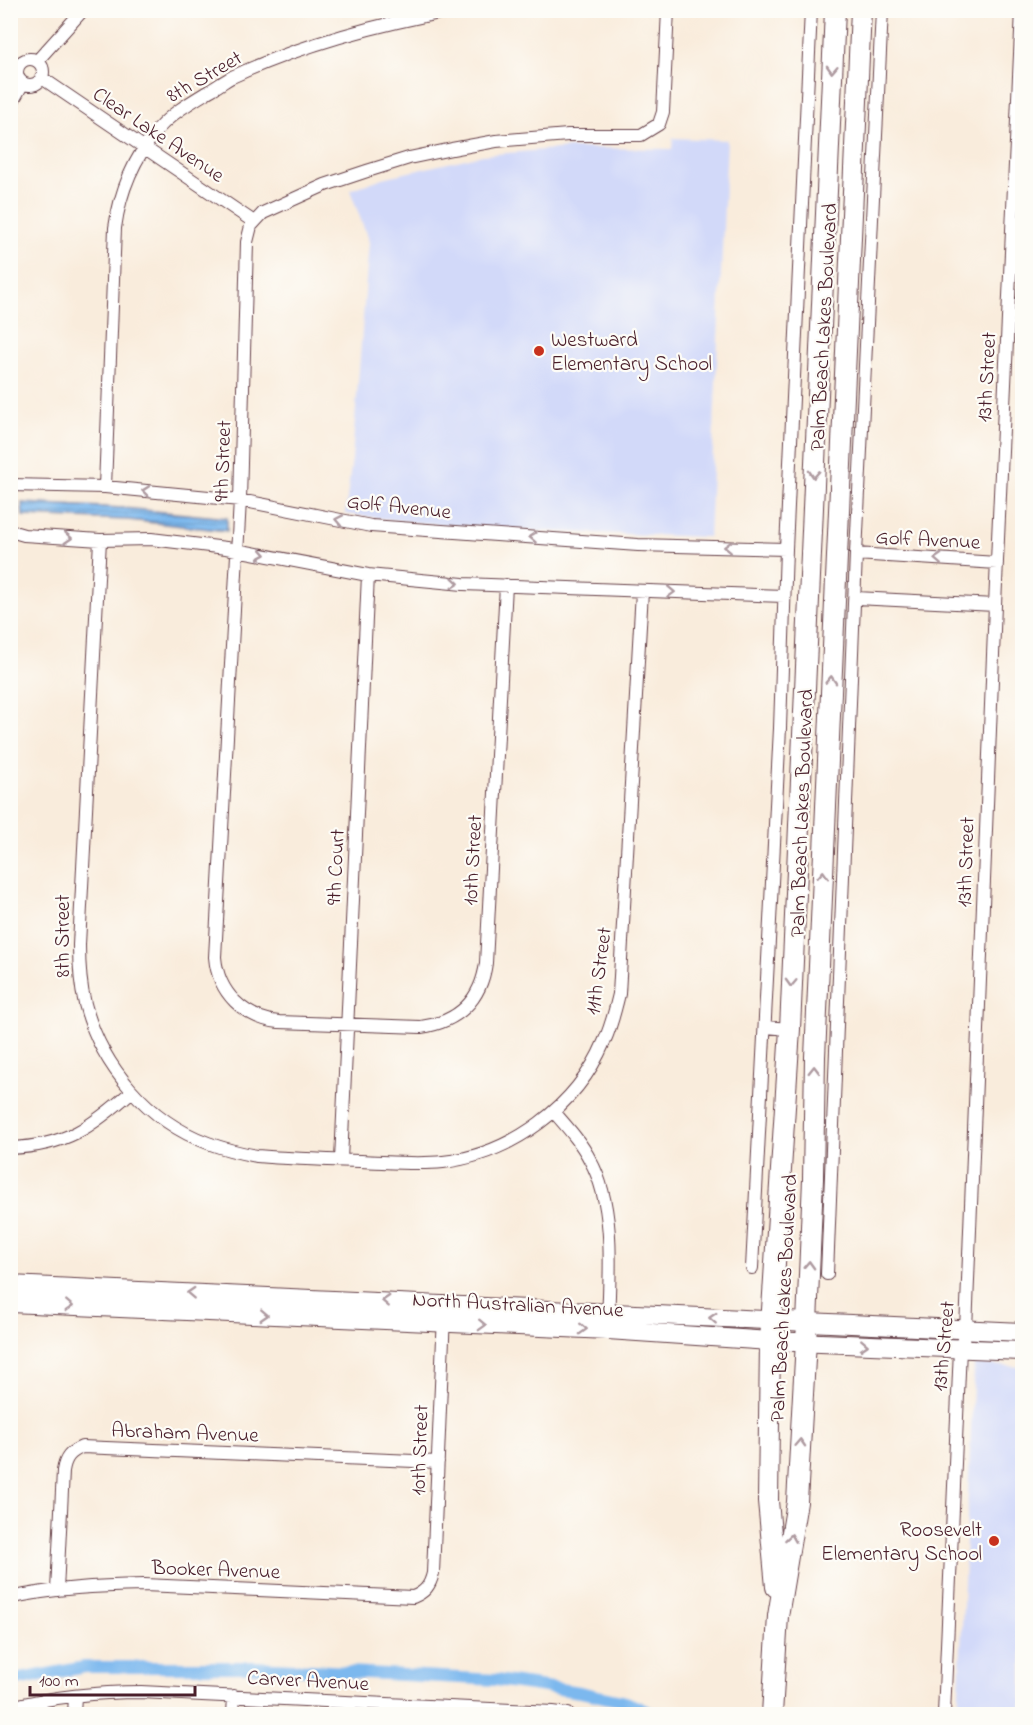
<svg xmlns="http://www.w3.org/2000/svg" width="1033" height="1725" viewBox="0 0 1033 1725" font-family="'Indie Flower',sans-serif">
<style>
.built{fill:#d2d9f9}
.water{fill:url(#water-rules);stroke:#626c8c;stroke-width:1.5}
.lines{fill:none;stroke-linecap:round;stroke-linejoin:round}
.canal{stroke:#7bb8ee;stroke-width:12}
.minor-casing{stroke:#643e46;stroke-width:14}
.secondary-casing{stroke:#643e46;stroke-width:20}
.primary-casing{stroke:#643e46;stroke-width:22}
.minor{stroke:#fff;stroke-width:12}
.secondary{stroke:#fff;stroke-width:18}
.primary{stroke:#fff;stroke-width:20}
.oneway{stroke:#ae9aa0}
.poi-dot{fill:#c8321e;stroke:#fdfcf7;stroke-width:2}
.labels{text-anchor:middle;stroke-width:4.5;stroke-linejoin:round;paint-order:stroke}
.street-label{font-size:21px;fill:#4a1f2b;stroke:#fdfcf7}
.poi-label{font-size:21px;fill:#4a1f2b;stroke:#fdfcf7;text-anchor:start}
</style>
<defs>
<pattern id="water-rules" width="6" height="5" patternUnits="userSpaceOnUse" patternTransform="scale(1.5)"><rect width="6" height="5" fill="#7bb8ee"/><path d="M0 2.5h6" fill="none" stroke="#6795c1"/></pattern>
</defs>
<rect width="100%" height="100%" fill="#fdfcf7"/>
<filter id="ink" filterUnits="userSpaceOnUse"><feTurbulence type="fractalNoise" baseFrequency=".0167" numOctaves="2"/><feDisplacementMap in="SourceGraphic" scale="12" xChannelSelector="R" yChannelSelector="G"/><feConvolveMatrix kernelMatrix="1 2 1 2 8 2 1 2 1" color-interpolation-filters="sRGB"/></filter>
<filter id="wash" filterUnits="userSpaceOnUse"><feTurbulence type="fractalNoise" baseFrequency=".008" numOctaves="4" result="noise"/><feDisplacementMap in="SourceGraphic" scale="24" xChannelSelector="R" yChannelSelector="G"/><feGaussianBlur stdDeviation="1.35" result="paint"/><feColorMatrix in="noise" values="0 0 0 0 0 0 0 0 0 0 0 0 0 0 0 0 0 1.4 0 .05"/><feComposite in="paint" operator="in"/></filter>
<g filter="url(#wash)">
<rect width="100%" height="100%" fill="#f9ecdc"/>
<path class="built" d="M673,138l54,2 -18,397 -203,-7 -92,-8 -69,-8 7,-55 17,-217 -19,-52 33,-12 100,-23 87,-7 102,1z
M974,1364l48,3v347h-64z"/>
<path class="water" d="M22,503l101,5 104,10v13l-99,-11 -105,-4z"/>
<g class="lines">
<path class="canal" d="M16,1680l69,-13h171l240,13 84,12 46,10 27,12"/>
</g>
</g>
<g filter="url(#ink)">
<g class="lines">
<g class="minor-casing">
<path id="minor" d="M17 72a13 13 0 1 1 26 0a13 13 0 1 1-26 0Z
M37,61l46,-51
M42,78l212,144
M10,106l13,-23
M10,485l95,2 135,13 131,26 267,19 148,4
M105,487l10,-259c5,-37 19,-70 43,-99 14,-16 33,-27 51,-38 8,-4 15,-10 23,-14 70,-33 147,-53 222,-67
M10,531l14,4 76,5 51,-1 75,9 142,27 95,9 321,12
M100,540l-21,405c0,20 1,39 6,59 16,62 63,117 123,139 16,6 32,10 49,13 35,3 70,4 104,5 28,1 55,4 82,1 69,-8 134,-56 161,-120 7,-15 11,-31 15,-48l23,-403
M856,554l141,9
M506,585l-20,378c-5,37 -28,59 -65,64l-142,-5c-35,-4 -61,-29 -64,-65l25,-457 7,-258 4,-16 12,-13 62,-28 42,-14 42,-13 43,-9 44,-8 72,-6h73l18,-11 4,-12 5,-102
M856,598l139,7
M765,1027l25,2
M554,1112c13,15 27,30 36,48 25,44 20,110 18,160
M10,1148c56,-2 82,-21 122,-57
M341,1160l27,-585
M752,1268l28,-540 6,-179 25,-539
M827,1274l29,-720 26,-544
M57,1590l6,-119c2,-13 7,-19 19,-24l356,15
M10,1598c44,-10 89,-12 134,-13l269,12c12,-5 17,-11 20,-24l11,-258
M10,1707c43,-10 87,-15 131,-15l412,20 15,2
M74,1714l1,-18
M233,1714l1,-18
M944,1714l16,-365 6,-19 29,-725 27,-595"/>
</g>
<g class="secondary-casing">
<path id="secondary" d="M10,1285c338,15 675,31 1012,47
M10,1303l598,27 162,11 252,10"/>
</g>
<g class="primary-casing">
<path id="primary" d="M776,1587l-8,-86 2,-160 20,-312 45,-1019
M772,1714l6,-98 19,-114 10,-179 6,-144 2,-122 46,-1047"/>
</g>
<use href="#minor" class="minor"/>
<use href="#secondary" class="secondary"/>
<use href="#primary" class="primary"/>
</g>
<defs><path id="oneway-chevron" d="M-2-3.5L2.5 0L-2 3.5" fill="none" stroke-width="1.6" stroke-linecap="round" stroke-linejoin="round" transform="scale(1.5)"/></defs>
<g class="oneway">
<use href="#oneway-chevron" transform="translate(832 69) rotate(93)"/>
<use href="#oneway-chevron" transform="translate(814 474) rotate(93)"/>
<use href="#oneway-chevron" transform="translate(146 491) rotate(-174)"/>
<use href="#oneway-chevron" transform="translate(339 520) rotate(-169)"/>
<use href="#oneway-chevron" transform="translate(533 537) rotate(-176)"/>
<use href="#oneway-chevron" transform="translate(68 538) rotate(4)"/>
<use href="#oneway-chevron" transform="translate(728 547) rotate(-178)"/>
<use href="#oneway-chevron" transform="translate(262 554) rotate(10)"/>
<use href="#oneway-chevron" transform="translate(938 559) rotate(-177)"/>
<use href="#oneway-chevron" transform="translate(455 583) rotate(5)"/>
<use href="#oneway-chevron" transform="translate(671 592) rotate(2)"/>
<use href="#oneway-chevron" transform="translate(831 680) rotate(-87)"/>
<use href="#oneway-chevron" transform="translate(823 875) rotate(-88)"/>
<use href="#oneway-chevron" transform="translate(791 983) rotate(92)"/>
<use href="#oneway-chevron" transform="translate(814 1070) rotate(-89)"/>
<use href="#oneway-chevron" transform="translate(809 1265) rotate(-88)"/>
<use href="#oneway-chevron" transform="translate(191 1293) rotate(-177)"/>
<use href="#oneway-chevron" transform="translate(386 1301) rotate(-177)"/>
<use href="#oneway-chevron" transform="translate(69 1306) rotate(3)"/>
<use href="#oneway-chevron" transform="translate(264 1315) rotate(3)"/>
<use href="#oneway-chevron" transform="translate(713 1318) rotate(-177)"/>
<use href="#oneway-chevron" transform="translate(482 1325) rotate(2)"/>
<use href="#oneway-chevron" transform="translate(583 1329) rotate(2)"/>
<use href="#oneway-chevron" transform="translate(864 1345) rotate(3)"/>
<use href="#oneway-chevron" transform="translate(800 1443) rotate(-87)"/>
<use href="#oneway-chevron" transform="translate(791 1538) rotate(-81)"/>
</g>
</g>
<g class="poi-dot">
<circle cx="539" cy="351" r="6"/>
<circle cx="994" cy="1541" r="6"/>
</g>
<g class="labels">
<g class="street-label">
<text transform="translate(204 76) rotate(-30)" y="7">8th Street</text>
<text transform="translate(159 134) rotate(34)" y="7">Clear Lake Avenue</text>
<text transform="translate(823 327) rotate(-87)" y="7">Palm Beach Lakes Boulevard</text>
<text transform="translate(986 377) rotate(-87)" y="7">13th Street</text>
<text transform="translate(222 461) rotate(-88)" y="7">9th Street</text>
<text transform="translate(399 506) rotate(6)" y="7">Golf Avenue</text>
<text transform="translate(928 539) rotate(3)" y="7">Golf Avenue</text>
<text transform="translate(801 813) rotate(-88)" y="7">Palm Beach Lakes Boulevard</text>
<text transform="translate(472 860) rotate(-87)" y="7">10th Street</text>
<text transform="translate(965 862) rotate(-88)" y="7">13th Street</text>
<text transform="translate(335 867) rotate(-87)" y="7">9th Court</text>
<text transform="translate(62 936) rotate(-90)" y="7">8th Street</text>
<text transform="translate(598 971) rotate(-82)" y="7">11th Street</text>
<text transform="translate(783 1298) rotate(-87)" y="7">Palm Beach Lakes Boulevard</text>
<text transform="translate(518 1304) rotate(3)" y="7">North Australian Avenue</text>
<text transform="translate(943 1346) rotate(-85)" y="7">13th Street</text>
<text transform="translate(185 1432) rotate(2)" y="7">Abraham Avenue</text>
<text transform="translate(419 1450) rotate(-88)" y="7">10th Street</text>
<text transform="translate(216 1569) rotate(2)" y="7">Booker Avenue</text>
<text transform="translate(308 1680) rotate(3)" y="7">Carver Avenue</text>
</g>
<g class="poi-label">
<text x="551" y="346">Westward<tspan x="551" dy="24">Elementary School</tspan></text>
<text x="982" y="1536" text-anchor="end">Roosevelt<tspan x="982" dy="24">Elementary School</tspan></text>
</g>
</g>
<rect width="1033" height="1725" fill="none" stroke="#fdfcf7" stroke-width="36"/>
<path d="M30 1686v9h165v-9" fill="none" stroke="#4a1f2b" stroke-width="3"/>
<text x="39" y="1686" font-size="18" fill="#4a1f2b" stroke="#fdfcf7" stroke-width="4.5" paint-order="stroke">100 m</text>
</svg>
